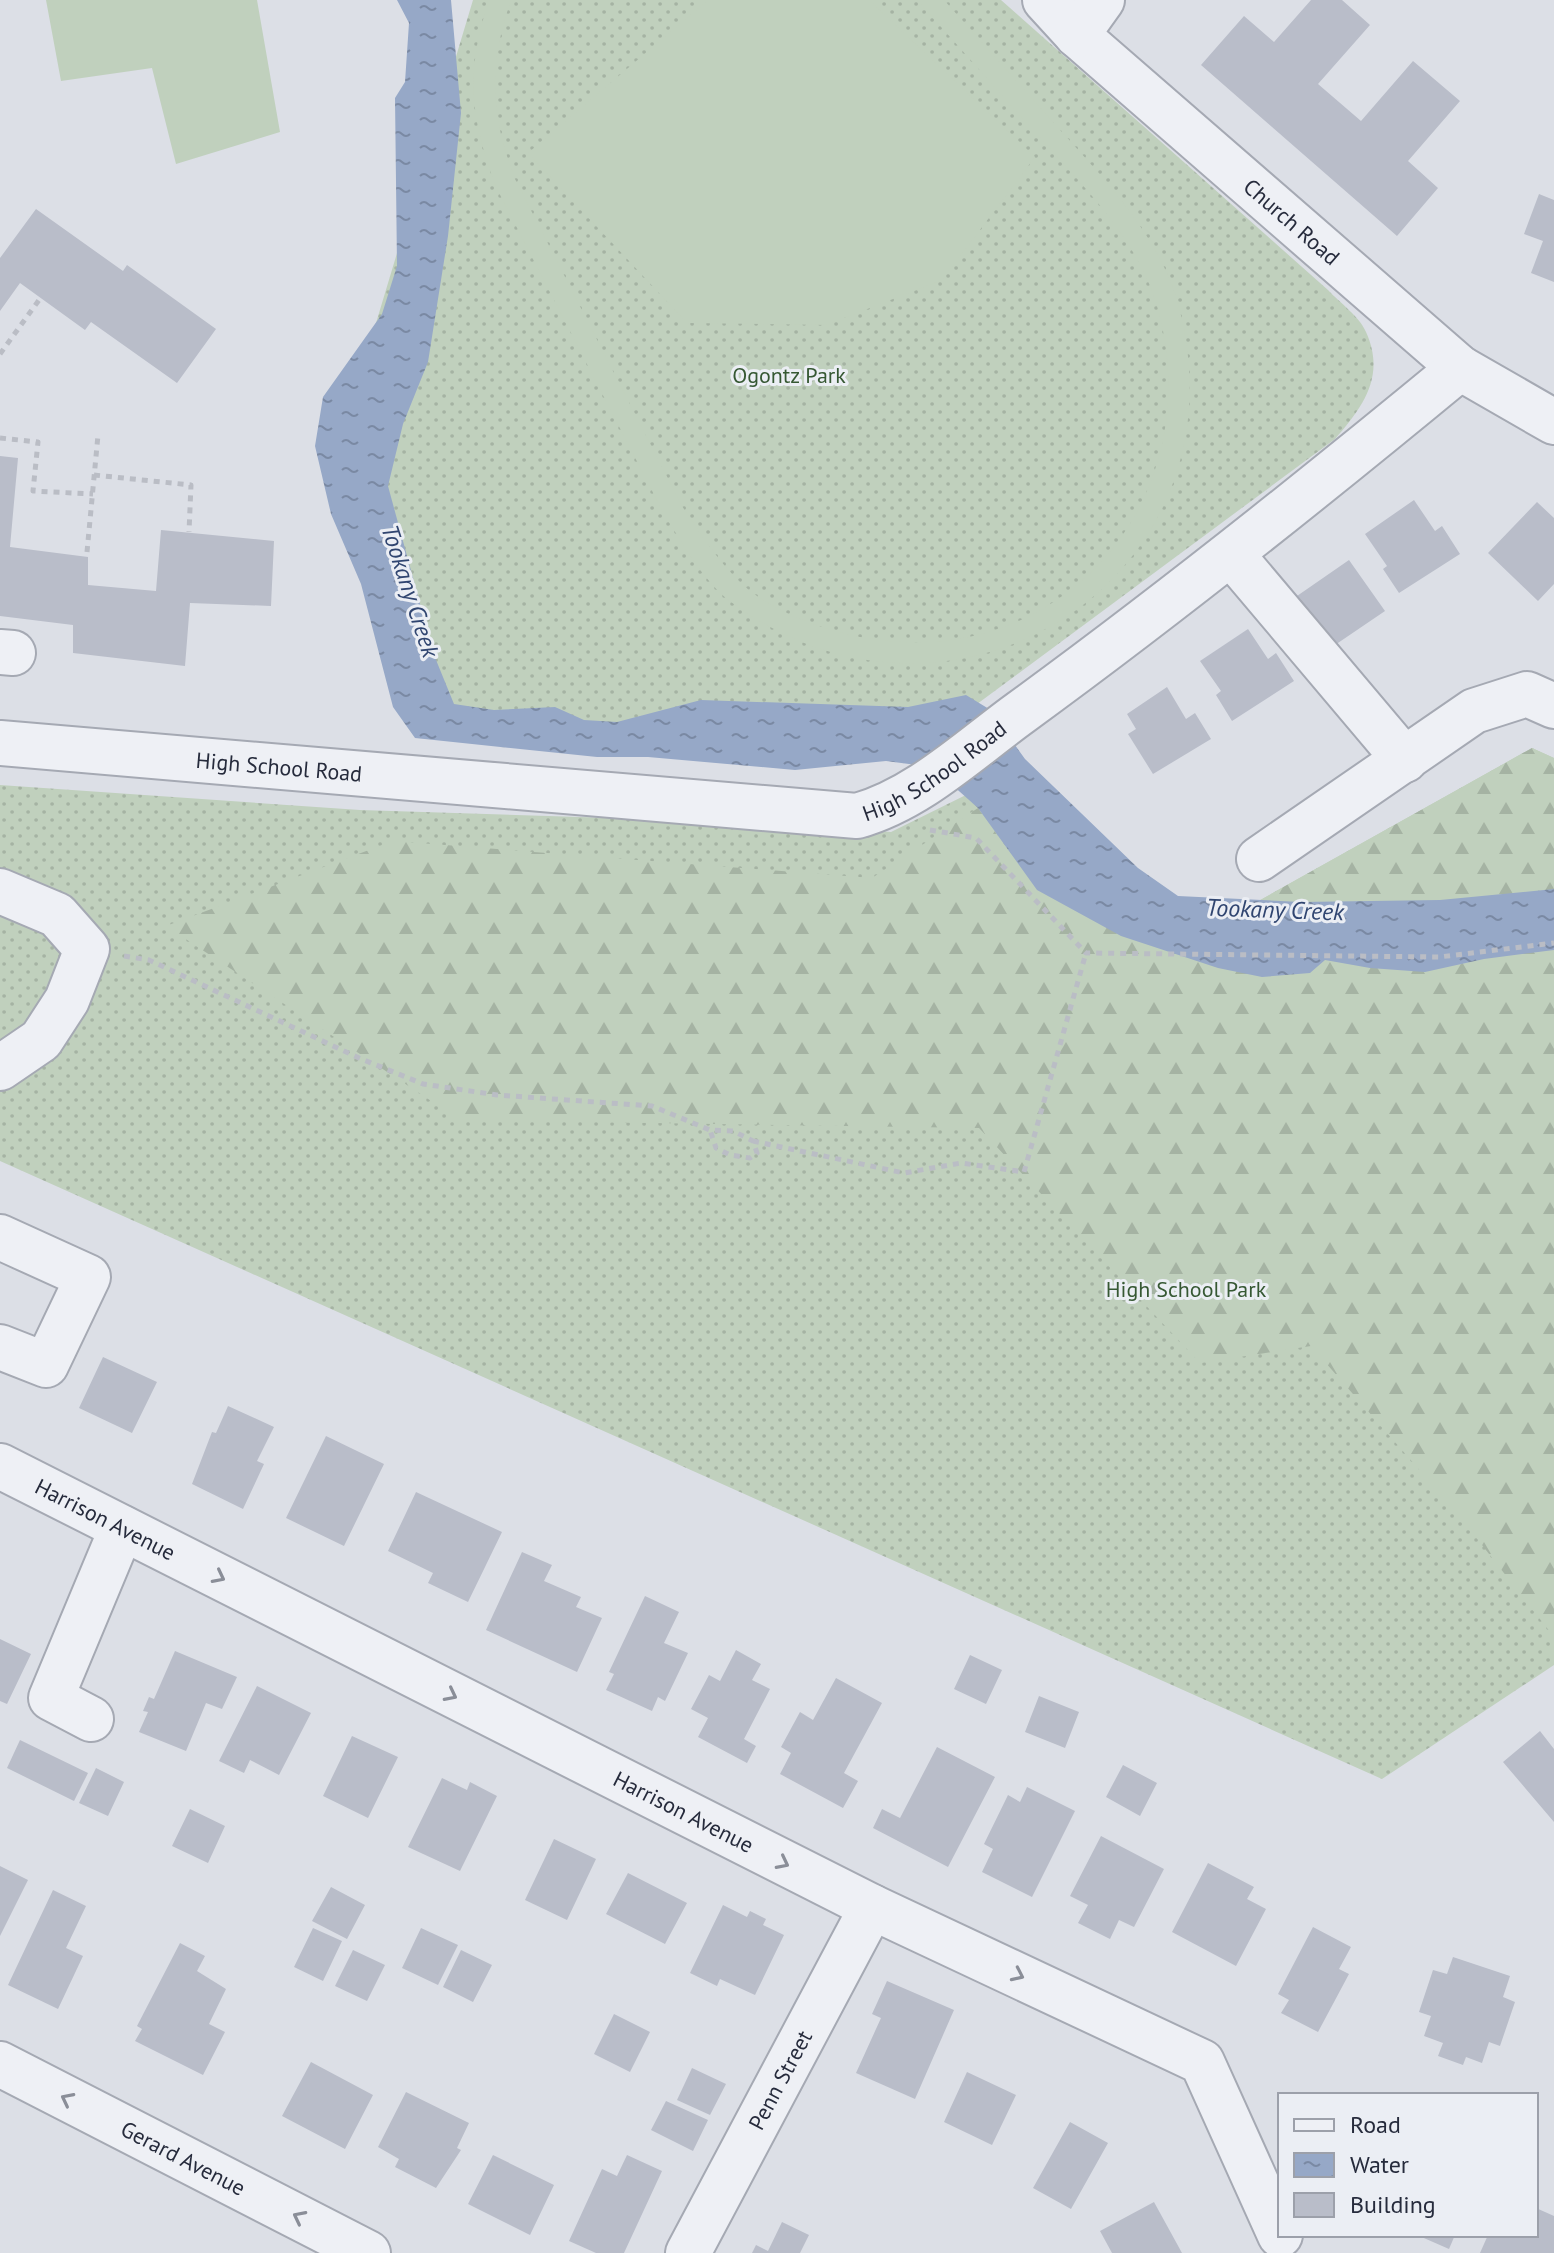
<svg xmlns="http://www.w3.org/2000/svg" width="1554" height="2253" viewBox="0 0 1554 2253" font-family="'PT Sans',sans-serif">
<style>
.grass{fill:url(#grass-dots)}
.forest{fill:url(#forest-firs)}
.garden{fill:#c0d0bd}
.water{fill:url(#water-ripples)}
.building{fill:#b9bdc9}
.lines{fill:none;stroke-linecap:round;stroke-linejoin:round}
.minor-casing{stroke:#a5a9b3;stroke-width:48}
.path{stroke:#babdc5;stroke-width:5;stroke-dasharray:6 6;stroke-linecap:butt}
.minor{stroke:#eef0f5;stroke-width:44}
.oneway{stroke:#8a8e98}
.labels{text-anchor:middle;stroke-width:6;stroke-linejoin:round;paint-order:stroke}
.street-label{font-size:22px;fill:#262b3c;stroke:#ebeef4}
.park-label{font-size:22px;fill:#365833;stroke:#ebeef4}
.water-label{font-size:24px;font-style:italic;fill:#304570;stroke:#ebeef4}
</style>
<defs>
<pattern id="grass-dots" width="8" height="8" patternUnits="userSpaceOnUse" patternTransform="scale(2)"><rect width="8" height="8" fill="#c0d0bd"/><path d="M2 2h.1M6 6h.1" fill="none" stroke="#a5b3a3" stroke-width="1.8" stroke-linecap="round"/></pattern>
<pattern id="forest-firs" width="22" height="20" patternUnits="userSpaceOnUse" patternTransform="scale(2)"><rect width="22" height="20" fill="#c0d0bd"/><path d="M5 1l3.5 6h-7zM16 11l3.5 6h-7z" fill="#a5b3a3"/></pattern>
<pattern id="water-ripples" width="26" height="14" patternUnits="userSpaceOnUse" patternTransform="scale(2)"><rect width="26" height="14" fill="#96a8c7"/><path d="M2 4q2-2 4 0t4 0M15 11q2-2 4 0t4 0" fill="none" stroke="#7a89a3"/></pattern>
</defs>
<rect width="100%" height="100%" fill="#dcdfe6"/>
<path class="grass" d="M473,0h528l327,290c11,12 32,27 38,42 20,44 -3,75 -31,107l-435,322 -454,-30 -75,-179 -4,-199z
M1532,748l22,10v907l-172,114 -1382,-618v-376l360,25 445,14 86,8 87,-43 243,133z"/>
<path class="forest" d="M1532,748l22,10v879l-97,-124 -146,-167 -111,17 -221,-235 -519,-8 -294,-194 227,-85 479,37 106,-70 59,82 184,32z"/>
<path class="garden" d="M46,0h211l23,132 -104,32 -24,-96 -91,13z
M489,0h22c-23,68 -21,112 4,179l167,327c18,27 35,54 59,77 30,28 79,46 119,54 197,38 348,-132 299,-324 -18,-72 -78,-129 -125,-182 -39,-44 -78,-87 -117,-131h27c37,41 73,82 110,123 48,54 106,112 125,184 71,272 -227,459 -448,295 -28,-21 -47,-57 -66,-86l-169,-329c-26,-70 -31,-115 -7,-187z
M708,0h161l166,157 -93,123 -116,45 -139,-2 -159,-170z"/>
<path class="water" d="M397,0h54l10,113 -13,123 -20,126 -25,62 -15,62 46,169 20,49 40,6 61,-3 29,13 33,2 84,-22 207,7 58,-12 23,14 36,50 113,109 40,28 123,6 139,-2 114,-11v61l-70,9 -59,13 -55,-4 -45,-8 -15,13 -48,4 -44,-9 -97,-32 -84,-46 -59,-82 -46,-41 -46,-6 -91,9 -147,-13h-51l-182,-19 -22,-31 -32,-123 -30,-70 -16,-68 8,-49 59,-83 15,-48 -2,-168 10,-16 4,-59z"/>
<path class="building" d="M1311,0h31l28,25 -52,59 43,37 52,-60 47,40 -52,60 30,27 -41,48 -196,-171 43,-49 30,26z
M1539,194l15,6v82l-23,-9 12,-32 -19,-7z
M36,209l87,62 4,-6 89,64 -39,54 -86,-61 -6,8 -65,-47 -20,28v-53z
M0,456l18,2 -8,89 78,10v28l68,6 5,-61 113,11 -3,65 -81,-3 -5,63 -112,-13v-28l-73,-9z
M1414,500l21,31 7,-5 18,28 -61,39 -16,-24 4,-3 -22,-32z
M1537,502l17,16v66l-16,17 -50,-48z
M1349,560l36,51 -53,36 -35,-51z
M1248,629l20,30 8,-6 18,28 -62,40 -16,-26 5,-4 -21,-30z
M1167,687l19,32 9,-6 16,26 -58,35 -25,-40 8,-5 -9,-15z
M103,1357l54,25 -25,51 -53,-25z
M228,1406l46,21 -17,34 7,3 -21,45 -51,-25 20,-52 4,1z
M326,1436l58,28 -40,82 -58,-28z
M416,1492l86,40 -34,70 -40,-19 5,-10 -45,-22z
M522,1552l30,13 -8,16 37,16 -5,10 26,11 -25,54 -91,-42z
M645,1596l34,16 -15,31 24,10 -23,48 -7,-4 -6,14 -46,-21 8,-16 -5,-2z
M0,1639l31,15 -24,50 -7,-3z
M736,1650l25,14 -9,16 18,9 -26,50 12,7 -9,17 -49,-26 10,-19 -17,-9 18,-34 11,6z
M175,1651l62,26 -15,32 -16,-6 -20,48 -47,-19 9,-20 -5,-1 6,-14 5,2z
M970,1655l32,15 -16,34 -32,-15z
M836,1678l46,25 -38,70 14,8 -15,27 -63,-34 11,-21 -10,-6 19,-35 13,8z
M257,1686l54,27 -32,62 -29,-15 -6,13 -25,-12z
M1039,1696l40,16 -14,36 -40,-16z
M1540,1731l14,18v73l-51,-60z
M352,1736l46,21 -30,61 -45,-22z
M20,1740l68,33 -14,28 -67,-33z
M937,1747l58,30 -47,90 -75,-39 9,-19 18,9z
M1123,1765l34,18 -17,33 -34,-19z
M96,1768l28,14 -16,34 -29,-13z
M442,1778l25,12 3,-8 27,14 -37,75 -52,-24z
M1027,1787l48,24 -43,86 -50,-25 11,-23 -9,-5 24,-49 12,7z
M190,1809l35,17 -17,37 -36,-17z
M1101,1836l63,33 -30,58 -15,-7 -9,19 -32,-16 10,-18 -18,-9z
M554,1839l42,20 -29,61 -42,-20z
M1208,1863l46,24 -7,12 19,10 -30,57 -64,-34z
M0,1866l28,14 -28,56z
M628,1873l59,30 -22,41 -59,-30z
M331,1887l34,18 -18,34 -35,-18z
M53,1890l33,16 -20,42 17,8 -25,53 -50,-24z
M723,1905l24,12 3,-6 16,8 -3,6 21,10 -29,60 -35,-16 -3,7 -27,-13z
M1313,1927l38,20 -12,22 10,5 -31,58 -37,-19 8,-13 -11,-6z
M313,1928l29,13 -19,40 -29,-14z
M421,1928l37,17 -20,40 -36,-17z
M180,1943l25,13 -8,15 29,18 -17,35 16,8 -22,43 -68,-34 7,-12 -5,-3z
M353,1950l32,15 -18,36 -32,-15z
M461,1950l31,15 -19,37 -30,-15z
M1453,1957l57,19 -7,21 12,5 -15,44 -11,-4 -7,21 -16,-6 -3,8 -25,-9 5,-13 -19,-7 7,-20 -12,-4 14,-42 14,4z
M887,1981l67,29 -39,89 -59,-26 25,-55 -9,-4z
M614,2014l36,18 -20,40 -36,-18z
M311,2062l62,33 -28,54 -63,-33z
M692,2068l34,16 -16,31 -33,-15z
M967,2072l49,23 -24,50 -48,-23z
M406,2092l63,31 -12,25 4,2 -25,38 -41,-21 4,-8 -21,-12z
M666,2101l42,19 -15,31 -42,-21z
M1070,2122l38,21 -37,66 -38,-21z
M493,2155l61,30 -24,50 -62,-31z
M627,2155l35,16 -38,82h-28l-27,-12 33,-72 15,7z
M1154,2202l28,51h-70l-12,-22z
M1536,2208l18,8v37h-74l8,-18h48z
M782,2222l27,13 -9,18h-48l4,-8 12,6z
M1417,2235h38l-6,14z"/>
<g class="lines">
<g class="minor-casing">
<g id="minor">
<path id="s1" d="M1045,0l32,35 383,333 94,54"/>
<path d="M1077,35l25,-35"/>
<path d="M1232,555l173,205"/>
<path d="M0,652l13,1"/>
<path id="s2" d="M0,743l857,73c61,-17 112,-66 163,-103 151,-110 296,-226 440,-345"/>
<path d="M1259,859l215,-148 53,-17 27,12"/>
<path d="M0,891l57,24 30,34 -20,51 -26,40 -41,28"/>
<path d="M0,1237l88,40 -42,88 -46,-18"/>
<path id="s3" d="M0,1466l872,441 330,155 78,173"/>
<path d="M91,1719l-40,-21 71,-170"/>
<path id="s4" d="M0,2064l368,189"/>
<path id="s5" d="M688,2253l184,-346"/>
</g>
</g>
<path class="path" d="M0,354l39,-54
M0,438l38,4 -5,49 60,3
M94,475l97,10 -2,47
M87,552l11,-117
M930,830l46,8 110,115 353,4 115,-14
M124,956l25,4 210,98 64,26 74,11 155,11 58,24 23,1 20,10 4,12 -7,5 -20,-3 -14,-7 -6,-18
M753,1141l151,32 57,-10 63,9 62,-219"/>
<use href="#minor" class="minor"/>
</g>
<defs><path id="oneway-chevron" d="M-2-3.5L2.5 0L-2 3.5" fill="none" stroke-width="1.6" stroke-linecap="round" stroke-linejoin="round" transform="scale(2)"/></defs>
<g class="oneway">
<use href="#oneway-chevron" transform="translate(219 1577) rotate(27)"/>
<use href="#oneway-chevron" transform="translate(451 1695) rotate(27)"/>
<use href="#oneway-chevron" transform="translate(783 1863) rotate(27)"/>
<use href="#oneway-chevron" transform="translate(1018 1975) rotate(25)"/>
<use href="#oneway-chevron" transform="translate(67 2099) rotate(-153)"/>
<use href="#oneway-chevron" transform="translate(299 2217) rotate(-153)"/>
</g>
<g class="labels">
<g class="street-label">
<text dy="8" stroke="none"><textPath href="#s1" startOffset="332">Church Road</textPath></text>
<text dy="8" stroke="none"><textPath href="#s2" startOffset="280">High School Road</textPath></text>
<text dy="8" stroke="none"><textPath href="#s2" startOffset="950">High School Road</textPath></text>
<text dy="8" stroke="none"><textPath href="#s3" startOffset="118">Harrison Avenue</textPath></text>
<text dy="8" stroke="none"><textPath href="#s3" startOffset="766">Harrison Avenue</textPath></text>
<text dy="8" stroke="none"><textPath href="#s5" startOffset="196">Penn Street</textPath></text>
<text dy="8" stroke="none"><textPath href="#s4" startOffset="206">Gerard Avenue</textPath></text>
</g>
<g class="park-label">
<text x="789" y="383">Ogontz Park</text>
<text x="1186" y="1297">High School Park</text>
</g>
<g class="water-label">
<text transform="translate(410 591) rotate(72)" y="8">Tookany Creek</text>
<text transform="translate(1275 910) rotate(2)" y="8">Tookany Creek</text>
</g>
</g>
<rect x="1278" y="2093" width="260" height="144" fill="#ebeef4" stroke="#9ca0aa" stroke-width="2"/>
<rect x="1294" y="2119" width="40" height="12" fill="#eef0f5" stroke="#9ca0aa" stroke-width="2"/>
<text x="1350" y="2133" font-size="24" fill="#262b3c">Road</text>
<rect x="1294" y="2153" width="40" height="24" fill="url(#water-ripples)" stroke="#9ca0aa" stroke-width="2"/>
<text x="1350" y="2173" font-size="24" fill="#262b3c">Water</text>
<rect x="1294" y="2193" width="40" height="24" fill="#b9bdc9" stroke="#9ca0aa" stroke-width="2"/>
<text x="1350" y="2213" font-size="24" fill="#262b3c">Building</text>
</svg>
